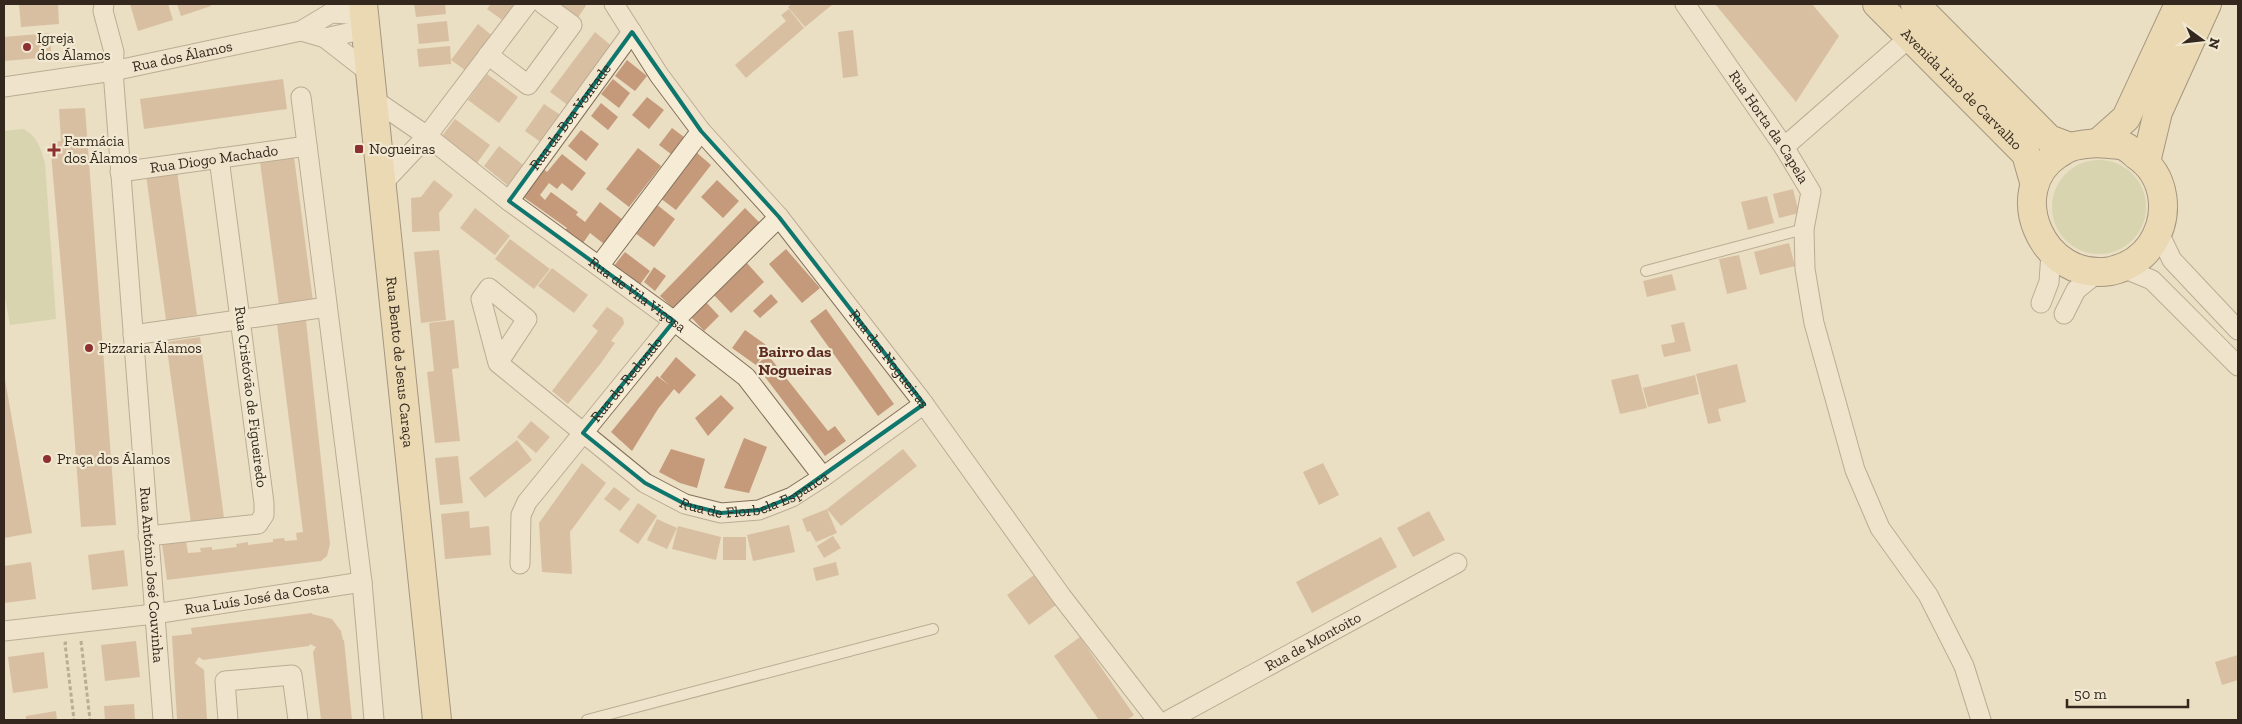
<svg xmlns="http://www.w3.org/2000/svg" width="2242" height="724" viewBox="0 0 2242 724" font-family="'Zilla Slab',serif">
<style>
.green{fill:#c2c798}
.building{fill:#c59a7b}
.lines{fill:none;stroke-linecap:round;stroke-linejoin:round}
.lane-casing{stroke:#83705b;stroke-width:12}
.street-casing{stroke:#83705b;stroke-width:21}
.primary-casing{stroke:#513f2f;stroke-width:30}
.path{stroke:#83705b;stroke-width:3;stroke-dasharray:4 2.5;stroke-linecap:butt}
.lane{stroke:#f6ecd5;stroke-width:10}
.street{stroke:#f6ecd5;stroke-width:19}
.primary{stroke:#ebd29d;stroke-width:28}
.marked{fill:none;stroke:#0f766e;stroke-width:4;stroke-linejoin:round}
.poi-dot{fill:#8d3031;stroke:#f2e9d2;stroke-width:2}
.labels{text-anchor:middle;stroke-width:4.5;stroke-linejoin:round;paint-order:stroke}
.poi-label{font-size:15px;fill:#34281e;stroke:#f2e9d2;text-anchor:start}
.street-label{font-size:15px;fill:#34281e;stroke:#f2e9d2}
.neighbourhood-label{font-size:16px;font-weight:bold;fill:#5d2d21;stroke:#f2e9d2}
</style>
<rect width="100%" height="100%" fill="#eadec3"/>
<path class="green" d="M24,129c14,8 17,20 21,35l11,155 -46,6 -6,-33v-161z
M2052 207a47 47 0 1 1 94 0a47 47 0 1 1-94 0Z"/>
<path class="building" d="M19,4h39l1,20 -38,3z
M130,4h38l5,16 -35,11z
M177,4h33l1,2 -30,10z
M414,4h31l1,10 -30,3z
M491,4h21l4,3 -11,15 -18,-13z
M555,4h32l-10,15z
M792,4h41l-28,23 -17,-20z
M1715,4h97l27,32 -43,66z
M789,9l15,19 -58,50 -11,-13 51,-44 -5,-6z
M447,21l2,20 -30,3 -2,-20z
M478,24l17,14 -26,35 -18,-13z
M853,30l5,46 -15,2 -5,-46z
M595,32l19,16 -45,58 -19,-14z
M49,33l3,24 -48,4v-24z
M450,46l1,18 -32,3 -2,-18z
M627,60l20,16 -12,15 -20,-15z
M487,74l31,23 -19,26 -31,-23z
M283,79l4,30 -143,20 -4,-30z
M613,79l17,14 -11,15 -18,-14z
M647,97l17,13 -15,19 -17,-14z
M601,103l17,14 -10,13 -17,-14z
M544,104l18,12 -20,27 -17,-12z
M85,108l31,417 -35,2 -14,-192 -17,-193 11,-1 -2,-32z
M455,119l35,26 -13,18 -35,-27z
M672,128l16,12 -13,17 -16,-12z
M581,130l18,14 -13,17 -18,-15z
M499,146l28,22 -16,20 -27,-22z
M638,148l23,18 -32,41 -23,-18z
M696,152l15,13 -35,45 -16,-12z
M562,154l24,19 -14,18 -10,-8 -5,6 -8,-6 -9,12 5,5 6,-8 27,20 -2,3 9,7 15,-20 23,18 -19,24 -14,-11 -7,10 -18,-13 2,-2 -45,-32 22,-27 3,3z
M294,157l19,144 -34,4 -19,-143z
M177,171l20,144 -31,5 -20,-145z
M434,180l19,15 -14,18 1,18 -28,1 -1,-34 10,-1z
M717,180l22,21 -16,17 -22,-21z
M1793,189l6,24 -20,5 -6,-24z
M1767,196l7,27 -26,7 -7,-28z
M656,204l19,15 -21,28 -19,-14z
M475,208l35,28 -15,19 -35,-27z
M745,208l15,15 -85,87 -15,-14z
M510,239l40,30 -16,20 -39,-30z
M1789,243l6,23 -35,9 -6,-23z
M786,249l34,39 -18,15 -33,-39z
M439,250l7,70 -25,3 -7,-71z
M625,252l25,19 -12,16 -25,-20z
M1739,255l8,34 -20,5 -8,-35z
M746,262l18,20 -33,31 -19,-20z
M654,267l12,9 -11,15 -11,-9z
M552,268l36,27 -14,18 -36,-27z
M1672,274l4,16 -29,7 -4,-16z
M771,294l7,8 -18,16 -7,-7z
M705,301l14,15 -15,15 -14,-15z
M607,307l16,11 1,6 -13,17 4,2 -14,20 -33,41 -16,-13 46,-60 -6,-5z
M826,309l68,95 -16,12 -68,-95z
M306,320l24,224 -3,12 -6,5 -154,19 -5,-36 24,-3 2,12 13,-1 -1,-4 12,-1v3l25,-3 -1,-3 12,-2v3l25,-3v-3l11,-1 1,3 12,-1 -1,-7 7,-1 -26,-208z
M454,320l5,48 -7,1 8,72 -25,2 -8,-71 7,-1 -5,-48z
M1684,322l7,29 -27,6 -3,-12 14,-3 -4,-17z
M745,330l24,17 -13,18 -24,-17z
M200,337l24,181 -33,5 -25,-181z
M768,355l60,76 7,-5 11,15 -21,15 -69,-91z
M676,357l20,18 -17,19 -5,-5 -16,20 -26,42 -21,-19 46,-56 12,9 -9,-8z
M1737,364l9,38 -28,7 3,12 -13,3 -12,-50z
M4,374l28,159 -28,5z
M1638,374l9,34 -27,6 -9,-34z
M1695,375l4,19 -51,13 -5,-19z
M721,395l13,13 -26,28 -13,-18z
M531,421l19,16 -14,16 -19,-16z
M744,438l23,9 -18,46 -25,-5z
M517,440l15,20 -47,38 -16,-20z
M671,449l34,10 -8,29 -17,-5 -21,-11z
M903,449l14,17 -76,60 -14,-17z
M458,456l5,47 -23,2 -5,-47z
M582,463l24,20 -36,49 2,42 -30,-2 -3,-49z
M1323,463l16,32 -20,10 -16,-33z
M614,487l16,12 -10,12 -16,-12z
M638,503l19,13 -19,28 -19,-13z
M827,509l10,24 -21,9 -6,-11 -3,1 -5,-13z
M469,511l1,17 19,-2 2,29 -46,4 -4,-45z
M1429,511l16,29 -32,17 -16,-29z
M657,519l20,9 -10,21 -20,-9z
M789,525l6,27 -42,9 -6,-26z
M678,526l43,11 -5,23 -44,-11z
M833,536l8,12 -17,10 -7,-12z
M723,537h23v23h-23z
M1381,537l16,30 -85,46 -16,-31z
M124,550l4,36 -36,4 -4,-35z
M31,562l5,37 -32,4v-37z
M836,562l3,13 -23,6 -3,-13z
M1034,575l22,30 -27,20 -22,-30z
M312,613v1l20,5 9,12 2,9h1l8,80h-31l-8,-68 3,-5 -6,-3 -1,2 -106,14 -4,-3 -4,6 9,7 3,50h-30l-5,-84 20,-2 -1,-6z
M1080,637l54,78 -7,5h-28l-45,-64z
M136,641l4,36 -35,4 -4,-36z
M44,652l4,36 -35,5 -5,-36z
M2238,655v25l-16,5 -7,-23z
M134,704l1,16h-30l-1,-14z
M56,711l1,9h-31v-4z"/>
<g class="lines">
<g class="lane-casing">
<path id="lane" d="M1646,271l158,-42
M587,720l346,-91"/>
</g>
<g class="street-casing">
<g id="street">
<path id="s1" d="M104,4l-1,7 11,41 -1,19 50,649"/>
<path id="s2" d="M614,4l45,71 42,56 78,86 142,183 141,197 95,123"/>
<path id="s3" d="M1685,4l99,143 27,45 -7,37 1,40 9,54 41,147 25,58 48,67 36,71 17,54"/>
<path d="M301,31l24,7 45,35"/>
<path d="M325,38l27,-6 12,-12 -14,-6 -19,-1"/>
<path d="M488,55l40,30 44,-60 -29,-21"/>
<path id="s4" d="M4,87l109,-16 188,-40 30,-18 7,-9"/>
<path d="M301,97l61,485 12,138"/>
<path id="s5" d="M373,99l54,37 82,65 165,120 72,56 77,100"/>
<path d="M1784,147l126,-110"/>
<path id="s6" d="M120,172l187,-26"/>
<path d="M382,184l45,-48 100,-132"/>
<path id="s7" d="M509,201l123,-169"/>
<path d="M2159,233l13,27 66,70"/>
<path d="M599,266l102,-135"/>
<path d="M2123,268l29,12 86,86"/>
<path d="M2041,303l8,-21 2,-29"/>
<path d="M2064,314l12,-24 21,-17"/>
<path d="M133,335l194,-28"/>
<path id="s8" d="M498,363l29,-44 -38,-31 -8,11 17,64 147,120 40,21 36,9 38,-3 33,-13 31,-20 101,-73"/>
<path d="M148,536l110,-12 6,-9v-12l-45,-345"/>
<path id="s9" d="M520,564l1,-49 6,-13 147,-181 105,-104"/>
<path id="s10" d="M4,631l150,-17 208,-32"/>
<path d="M228,720l-3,-39 67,-6 6,45"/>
<path id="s11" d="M1169,720l288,-157"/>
</g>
</g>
<g class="primary-casing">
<g id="primary">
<path id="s12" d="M363,4l74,716"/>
<path id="s13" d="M1877,4l149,150 8,28"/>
<path d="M1915,4l134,135 21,8"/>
<path d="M2098,143c8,1 18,1 26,3 4,2 9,6 12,9 30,20 35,60 15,90 -9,13 -23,22 -40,26 -69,12 -108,-81 -53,-117 4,-2 9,-6 13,-7 9,-3 18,-3 27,-4z"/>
<path d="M2098,143l28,-25 53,-114"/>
<path d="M2146,162l12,-50 49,-108"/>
</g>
</g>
<path class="path" d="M81,641l9,79
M67,643h-2l9,77"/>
<use href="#lane" class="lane"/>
<use href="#street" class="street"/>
<use href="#primary" class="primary"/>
</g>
<path d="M0 0H2242V724H0ZM632,32l69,99 78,86 145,187 -132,93 -33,13 -38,3 -36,-9 -40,-21 -62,-50 91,-112 -165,-120z" fill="#eadec3" fill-opacity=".55" fill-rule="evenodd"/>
<path class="marked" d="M632,32l69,99 78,86 145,187 -132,93 -33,13 -38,3 -36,-9 -40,-21 -62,-50 91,-112 -165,-120z"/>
<g class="poi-dot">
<circle cx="27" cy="47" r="5"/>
<rect x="354" y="144" width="10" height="10" rx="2.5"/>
<path d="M51.5 142.5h5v5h5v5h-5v5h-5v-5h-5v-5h5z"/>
<circle cx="89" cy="348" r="5"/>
<circle cx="47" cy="459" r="5"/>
</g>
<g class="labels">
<g class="poi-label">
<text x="37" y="43">Igreja<tspan x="37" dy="17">dos Álamos</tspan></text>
<text x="64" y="146">Farmácia<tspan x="64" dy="17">dos Álamos</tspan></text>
<text x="369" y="154">Nogueiras</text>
<text x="99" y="353">Pizzaria Álamos</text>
<text x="57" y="464">Praça dos Álamos</text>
</g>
<g class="street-label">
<text dy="5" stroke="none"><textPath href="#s4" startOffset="181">Rua dos Álamos</textPath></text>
<text dy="5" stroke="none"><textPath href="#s13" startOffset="120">Avenida Lino de Carvalho</textPath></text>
<text dy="5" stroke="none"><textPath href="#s7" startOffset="104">Rua da Boa Vontade</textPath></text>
<text dy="5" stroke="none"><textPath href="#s3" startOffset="149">Rua Horta da Capela</textPath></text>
<text dy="5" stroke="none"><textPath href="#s6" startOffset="95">Rua Diogo Machado</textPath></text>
<text dy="5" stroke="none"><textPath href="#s5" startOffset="329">Rua de Vila Viçosa</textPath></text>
<text dy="5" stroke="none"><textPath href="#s2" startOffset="450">Rua das Nogueiras</textPath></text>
<text dy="5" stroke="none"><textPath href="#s12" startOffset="360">Rua Bento de Jesus Caraça</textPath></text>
<text dy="5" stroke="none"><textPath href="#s9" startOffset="221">Rua do Redondo</textPath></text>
<text transform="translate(251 397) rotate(83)" y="5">Rua Cristóvão de Figueiredo</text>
<text dy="5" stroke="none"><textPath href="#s8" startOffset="490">Rua de Florbela Espanca</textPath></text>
<text dy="5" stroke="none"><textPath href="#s1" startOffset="574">Rua António José Couvinha</textPath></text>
<text dy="5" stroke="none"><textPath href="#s10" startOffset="255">Rua Luís José da Costa</textPath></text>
<text dy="5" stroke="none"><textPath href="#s11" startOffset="164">Rua de Montoito</textPath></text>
</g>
<g class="neighbourhood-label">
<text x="795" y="357">Bairro das<tspan x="795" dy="18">Nogueiras</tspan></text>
</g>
</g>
<rect width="2242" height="724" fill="none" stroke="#34281e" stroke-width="10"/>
<g transform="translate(2202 40) rotate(105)" stroke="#f2e9d2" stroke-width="4" paint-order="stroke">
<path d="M0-4L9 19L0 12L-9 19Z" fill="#34281e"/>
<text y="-8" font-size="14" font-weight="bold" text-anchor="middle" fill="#34281e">N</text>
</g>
<path d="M2067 699v8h121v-8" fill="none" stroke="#34281e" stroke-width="2.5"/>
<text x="2074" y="699" font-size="15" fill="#34281e" stroke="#f2e9d2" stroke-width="4" paint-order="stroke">50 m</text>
</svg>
